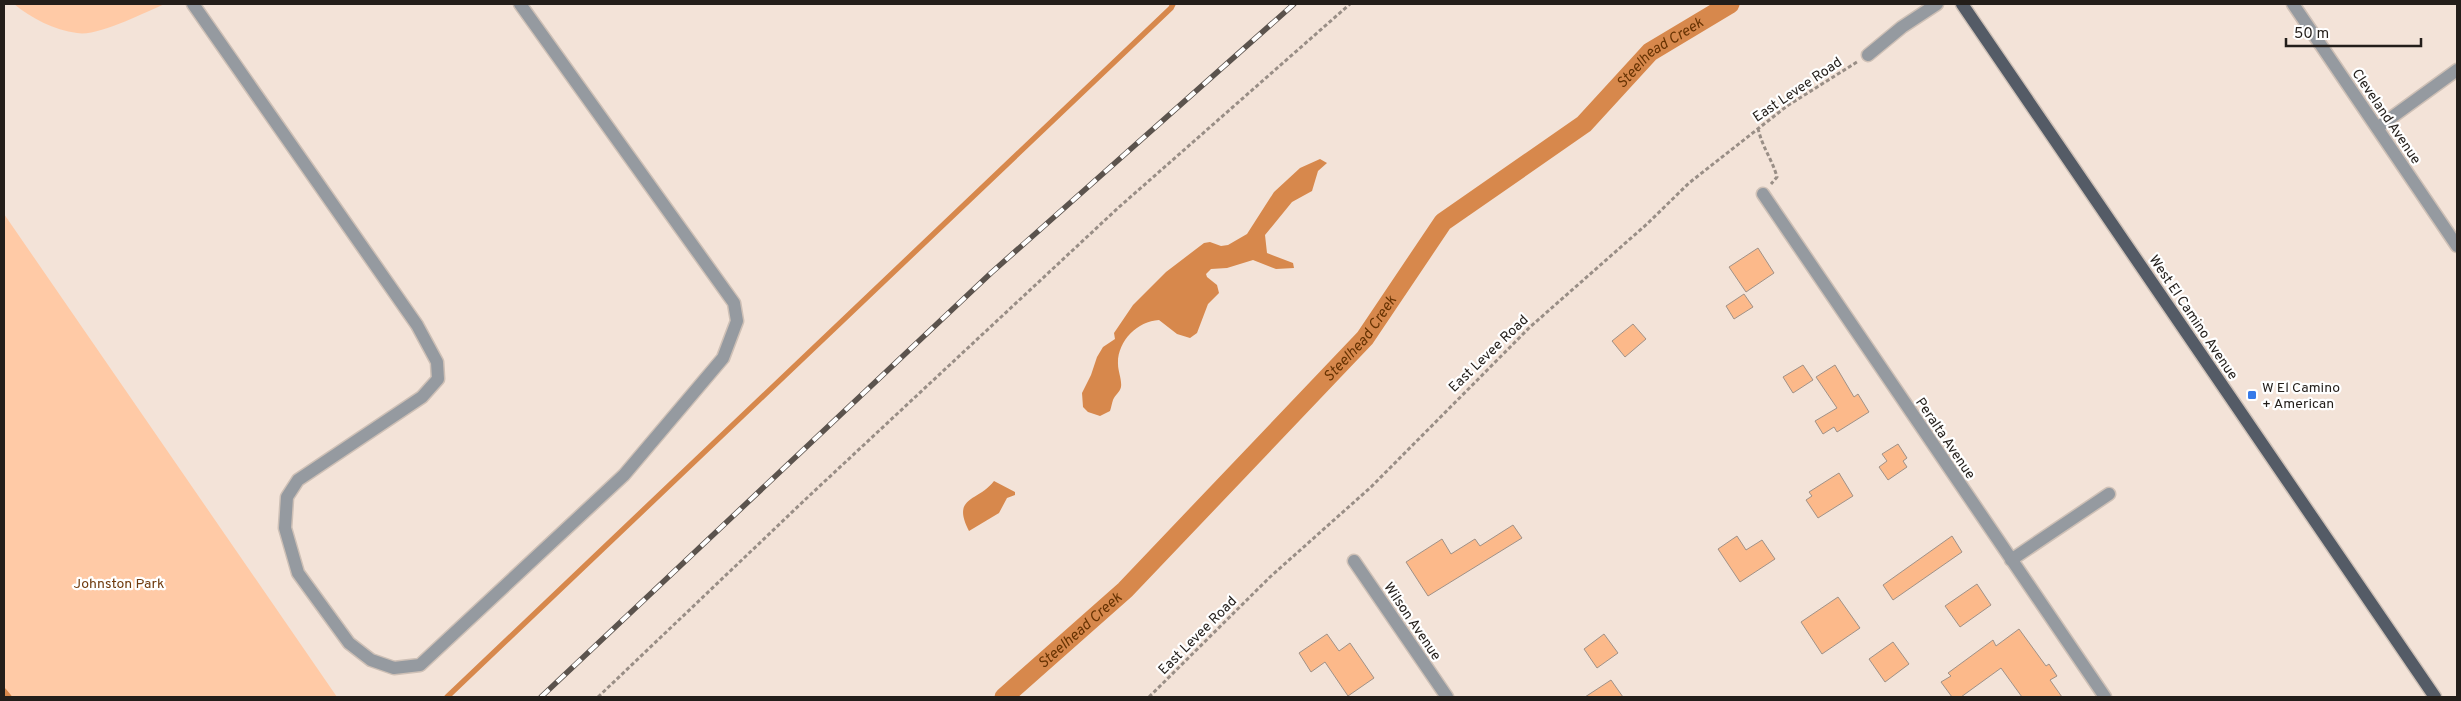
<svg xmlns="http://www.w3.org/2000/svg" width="2461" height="701" viewBox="0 0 2461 701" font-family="Overpass,sans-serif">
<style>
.green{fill:#ffcaa6}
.water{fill:#d7884c}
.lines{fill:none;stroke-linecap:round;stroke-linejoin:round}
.stream{stroke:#d7884c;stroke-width:5.5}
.canal{stroke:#d7884c;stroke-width:19}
.building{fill:#fcb98a;stroke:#a09187}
.minor-casing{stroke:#cec0b6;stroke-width:15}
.major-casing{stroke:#cec0b6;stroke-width:15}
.path{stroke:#998e86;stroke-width:3;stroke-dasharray:4 2.5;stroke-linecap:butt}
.minor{stroke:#959aa0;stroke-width:12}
.major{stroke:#545b66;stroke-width:12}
.rail-casing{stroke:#5b534d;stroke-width:5.5}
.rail{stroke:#fff;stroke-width:4;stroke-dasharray:11;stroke-linecap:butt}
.poi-dot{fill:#377ae8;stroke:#fff;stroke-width:2}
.labels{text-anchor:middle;stroke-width:4.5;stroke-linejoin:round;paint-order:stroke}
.street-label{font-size:14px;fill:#231e1a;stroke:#fff}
.poi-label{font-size:14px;fill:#231e1a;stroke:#fff;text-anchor:start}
.park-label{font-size:14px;fill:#6f3a0d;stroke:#fff}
.water-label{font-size:15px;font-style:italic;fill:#673303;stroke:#fff}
</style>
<rect width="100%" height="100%" fill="#f3e3d8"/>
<path class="green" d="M14,4h151c-20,8 -67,33 -88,29 -23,-3 -46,-15 -63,-29z
M4,214l333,483h-327l-6,-9z"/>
<path class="water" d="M1320,159l7,4 -9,8 -6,20 -20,11 -27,33 2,18 26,10 1,5 -18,1 -23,-9 -26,8 -16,1 -5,5 1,3 10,8 2,8 -11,11 -11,29 -7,5 -13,-4 -18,-14c-22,1 -42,22 -41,44 0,7 4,16 3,23 -1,5 -6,8 -8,13 -1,3 -2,8 -3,11l-10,5 -12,-4 -5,-5 -1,-14 9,-18 6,-18 6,-10 12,-8 -1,-6 19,-28 33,-33 38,-29 6,-1 11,4 7,-1 19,-11 27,-42 26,-24z
M994,481l21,11v3l-8,3 -8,15 -30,18c-18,-35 9,-29 25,-50z"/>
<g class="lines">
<path class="stream" d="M4,691l5,6
M447,697l724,-689 2,-4"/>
<path class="canal" id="s1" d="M1004,697l121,-107 240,-252 78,-116 141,-98 66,-72 80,-48"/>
</g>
<path class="building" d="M1758,248l16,25 -28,19 -17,-25z
M1744,294l9,13 -19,12 -8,-13z
M1633,324l13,15 -21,18 -13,-16z
M1803,365l10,15 -20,13 -10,-16z
M1835,365l19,32 4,-3 11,18 -32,20 -3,-5 -11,7 -8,-13 22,-13 -21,-31z
M1898,444l9,14 -4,3 4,6 -19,13 -9,-13 8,-6 -5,-7z
M1839,473l14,23 -35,22 -12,-18 6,-4 -3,-4z
M1513,525l9,13 -94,58 -22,-34 36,-23 9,15 24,-15 5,7z
M1737,536l9,14 16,-10 13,19 -35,23 -22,-33z
M1952,536l10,16 -69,48 -10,-15z
M1977,584l14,21 -31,22 -15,-21z
M1838,597l22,31 -38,26 -21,-32z
M2019,629l27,37 3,-2 8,12 -7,4 12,17h-40l-21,-29 -40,29h-9l-11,-15 10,-6 -3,-3 45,-33 3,6z
M1327,634l12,17 11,-8 24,35 -26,18 -23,-34 -14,10 -12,-19z
M1604,634l14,19 -21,15 -13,-19z
M1893,642l16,22 -24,18 -16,-23z
M1611,680l12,17h-38z"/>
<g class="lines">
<g class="minor-casing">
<path id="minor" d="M193,4l224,321 20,37 1,17 -16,18 -124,83 -11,17 -2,31 13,45 51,70 22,17 23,8 26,-3 204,-190 99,-117 14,-37 -3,-18 -214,-299
M2293,4l164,242
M1868,55l34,-28 35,-23
M2377,128l80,-58
M1763,194l342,503
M2011,560l98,-66
M1354,561l93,136"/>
</g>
<g class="major-casing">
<path id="major" d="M1962,4l473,693"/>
</g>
<path class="path" d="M1758,128c4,19 14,31 19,49l-6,7
M598,697l211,-201 309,-288 232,-204
M1149,697l121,-120 101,-90 159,-160 117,-103 42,-41 98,-77 70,-44"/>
<use href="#minor" class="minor"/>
<use href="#major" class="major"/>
<g class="rail-casing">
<path id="rail" d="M541,697l450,-424 303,-269"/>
</g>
<use href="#rail" class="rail"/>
</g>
<rect class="poi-dot" x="2247" y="390" width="10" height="10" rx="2.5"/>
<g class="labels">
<g class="street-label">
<text transform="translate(1797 89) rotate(-34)" y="5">East Levee Road</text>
<text transform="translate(2387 116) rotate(56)" y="5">Cleveland Avenue</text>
<text transform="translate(2194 317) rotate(56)" y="5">West El Camino Avenue</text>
<text transform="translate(1488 353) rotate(-44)" y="5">East Levee Road</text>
<text transform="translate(1946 438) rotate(56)" y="5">Peralta Avenue</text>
<text transform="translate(1413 621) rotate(56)" y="5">Wilson Avenue</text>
<text transform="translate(1197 635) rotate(-45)" y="5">East Levee Road</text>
</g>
<g class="poi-label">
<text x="2262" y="392">W El Camino<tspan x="2262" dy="16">+ American</tspan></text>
</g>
<g class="park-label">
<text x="119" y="588">Johnston Park</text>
</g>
<g class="water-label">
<text dy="5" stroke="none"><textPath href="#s1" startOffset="926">Steelhead Creek</textPath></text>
<text dy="5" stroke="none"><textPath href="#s1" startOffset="506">Steelhead Creek</textPath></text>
<text dy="5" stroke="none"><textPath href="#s1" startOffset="101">Steelhead Creek</textPath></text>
</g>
</g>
<rect width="2461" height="701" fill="none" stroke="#231e1a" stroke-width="10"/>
<path d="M2286 38v8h135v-8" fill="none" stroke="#231e1a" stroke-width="2.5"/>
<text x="2294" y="38" font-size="15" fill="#231e1a" stroke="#ffffff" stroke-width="4" paint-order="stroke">50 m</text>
</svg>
